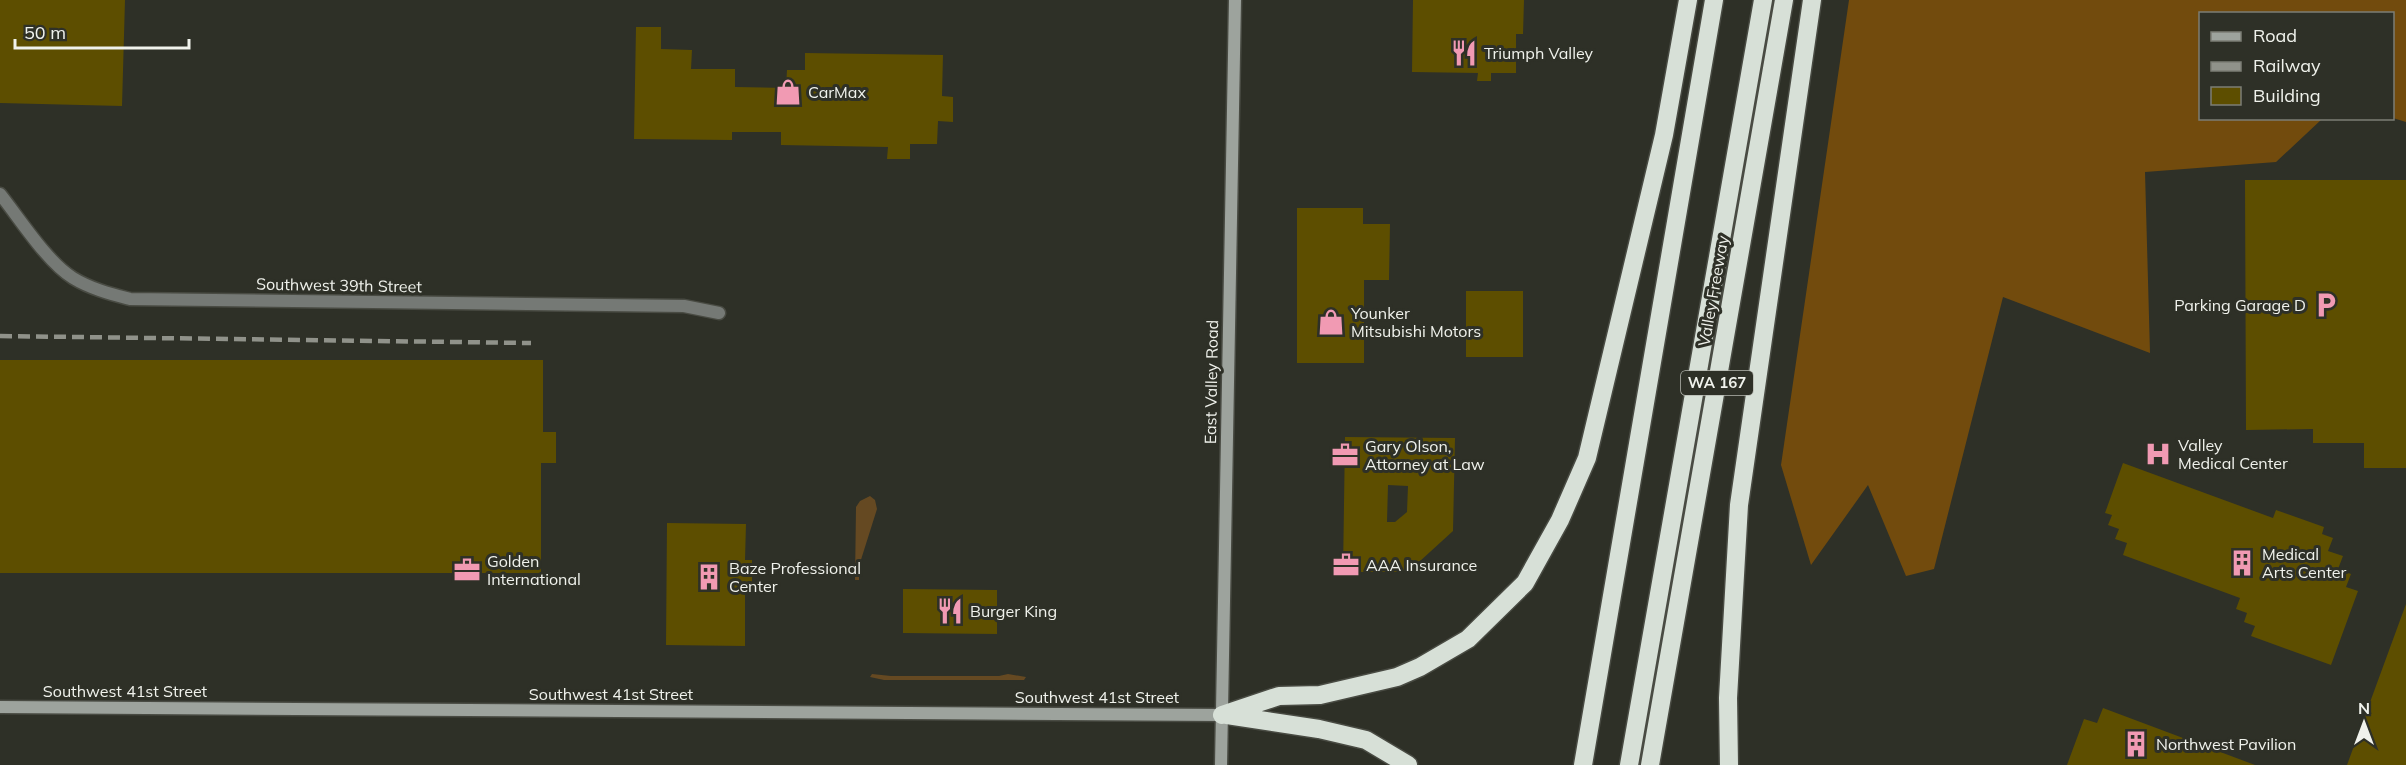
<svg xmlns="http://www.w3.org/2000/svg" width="2406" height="765" viewBox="0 0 2406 765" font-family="Mulish,sans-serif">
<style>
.green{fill:#654922}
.forest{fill:#724b0d}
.building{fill:#5d4e00;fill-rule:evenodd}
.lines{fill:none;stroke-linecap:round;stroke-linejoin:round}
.street-casing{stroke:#494b43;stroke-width:15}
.secondary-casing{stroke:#494b43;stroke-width:15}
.highway-casing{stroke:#494b43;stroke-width:21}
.street{stroke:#757975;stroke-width:12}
.secondary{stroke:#9da39d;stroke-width:12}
.highway{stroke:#d7e0d7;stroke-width:18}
.rail{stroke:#90928a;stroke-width:4.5;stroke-dasharray:12 6;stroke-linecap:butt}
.labels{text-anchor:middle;stroke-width:6;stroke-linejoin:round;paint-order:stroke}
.shield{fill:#2e3027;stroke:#b6b8b1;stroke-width:1.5}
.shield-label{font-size:15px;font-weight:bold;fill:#f0f2ec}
.poi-label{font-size:16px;fill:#f0f2ec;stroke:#2e3027;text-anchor:start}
.street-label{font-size:16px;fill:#f0f2ec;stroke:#2e3027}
</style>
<rect width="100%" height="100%" fill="#2e3027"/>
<path class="green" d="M870,496l5,4 2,9 -18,57v14h-4l1,-73 4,-6z
M872,674l19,2h108l9,-2 18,3 -2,3h-140l-14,-3z"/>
<path class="forest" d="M1849,0h557v122l-13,-4 -1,-104h-192v104l122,1 -46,43 -131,10 5,181 -147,-56 -69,272 -28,7 -38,-91 -57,80 -30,-100z"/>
<path class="building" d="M0,0h125l-3,106 -122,-3z
M1413,0h111l-1,34h-7v39h-25v8h-14l1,-8 -66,-1z
M636,27h25v22l31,1 -1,19h44v18l51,1 1,-18h18v-17l138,2 -1,41 11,1v25l-15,-1 -1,23h-27v15h-23l1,-12 -107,-2v-13h-49v8l-98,-1z
M2245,180h161v288h-42v-25h-51v-14l-67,1z
M1297,208h66v16h27l-1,56h-25v83h-67z
M1466,291h57v66h-57z
M0,360h543v72h13v31h-15v110h-541z
M1345,437l110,1 -2,93 -45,41h-65zM1388,485l20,1 -1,26 -12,10h-8z
M2123,463l150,55 3,-8 48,17 -2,7 11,4 -5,13 15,5 -5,13 13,5 -5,13 12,4 -27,74 -80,-29 4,-10 -11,-4 3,-9 -11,-4 4,-11 -117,-43 4,-12 -12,-4 4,-10 -11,-4 4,-10 -7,-2z
M667,523l79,1 -1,36h7v34h-7v52l-79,-1z
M903,589l94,1v44l-94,-1z
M2406,604v161h-59z
M2103,708l152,57h-188l17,-46 13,4z"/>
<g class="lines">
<g class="street-casing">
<path id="street" d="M0,194c20,25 47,68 73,84 18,11 38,16 57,21l554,7 35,7"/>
</g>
<g class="secondary-casing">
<path id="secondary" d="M0,707l1222,8
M1221,765l14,-765"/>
</g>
<g class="highway-casing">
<path id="highway" d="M1222,715l57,-19 41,-1 77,-18 23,-10 48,-28 57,-56 35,-63 27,-62 77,-323 24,-135
M1227,715l92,14 47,11 42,25
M1583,765l131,-765
M1629,765l134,-765
M1650,765l134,-765
M1729,765l-1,-67 11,-193 73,-505"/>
</g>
<use href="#street" class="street"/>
<use href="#secondary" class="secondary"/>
<use href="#highway" class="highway"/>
<path class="rail" d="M0,336l531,7"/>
</g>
<defs>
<g id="restaurant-bare" transform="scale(2.07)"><path d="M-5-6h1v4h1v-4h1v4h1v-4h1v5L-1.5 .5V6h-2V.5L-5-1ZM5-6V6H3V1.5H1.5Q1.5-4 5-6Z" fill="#f19ab3" stroke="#2e3027" stroke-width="2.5" paint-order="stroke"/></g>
<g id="shop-bare" transform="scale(2.07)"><path d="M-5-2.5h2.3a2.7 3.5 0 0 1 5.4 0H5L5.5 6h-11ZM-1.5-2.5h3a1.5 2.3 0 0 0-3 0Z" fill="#f19ab3" stroke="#2e3027" stroke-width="2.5" paint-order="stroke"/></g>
<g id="parking-bare" transform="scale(2.07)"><path d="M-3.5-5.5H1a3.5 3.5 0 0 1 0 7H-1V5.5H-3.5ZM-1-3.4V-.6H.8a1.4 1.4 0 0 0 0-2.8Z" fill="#f19ab3" stroke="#2e3027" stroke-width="2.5" paint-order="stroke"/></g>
<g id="hospital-bare" transform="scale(2.07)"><path d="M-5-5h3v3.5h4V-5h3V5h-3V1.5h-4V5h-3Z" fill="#f19ab3" stroke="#2e3027" stroke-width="2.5" paint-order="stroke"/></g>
<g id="office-bare" transform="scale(2.07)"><path d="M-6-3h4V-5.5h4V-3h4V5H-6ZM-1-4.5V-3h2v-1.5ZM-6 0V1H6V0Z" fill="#f19ab3" stroke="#2e3027" stroke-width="2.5" paint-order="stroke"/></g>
<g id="building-bare" transform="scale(2.07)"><path d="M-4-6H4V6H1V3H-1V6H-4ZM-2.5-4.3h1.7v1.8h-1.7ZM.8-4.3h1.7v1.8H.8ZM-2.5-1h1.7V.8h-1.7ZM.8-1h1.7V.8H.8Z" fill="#f19ab3" stroke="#2e3027" stroke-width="2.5" paint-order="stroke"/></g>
</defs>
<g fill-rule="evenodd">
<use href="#restaurant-bare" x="1464" y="53"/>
<use href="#shop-bare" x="788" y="92"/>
<use href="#parking-bare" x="2326" y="305"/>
<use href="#shop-bare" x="1331" y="322"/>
<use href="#hospital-bare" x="2158" y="454"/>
<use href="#office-bare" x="1345" y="455"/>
<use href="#building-bare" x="2242" y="563"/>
<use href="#office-bare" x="1346" y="565"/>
<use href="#office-bare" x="467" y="570"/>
<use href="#building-bare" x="709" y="577"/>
<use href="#restaurant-bare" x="950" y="611"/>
<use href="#building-bare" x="2136" y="744"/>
</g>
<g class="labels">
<rect class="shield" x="1681" y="371" width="72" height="24" rx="4.5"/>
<g class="shield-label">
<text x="1717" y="388">WA 167</text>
</g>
<g class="poi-label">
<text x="1484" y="59">Triumph Valley</text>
<text x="808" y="98">CarMax</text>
<text x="2306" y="311" text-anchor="end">Parking Garage D</text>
<text x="1351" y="319">Younker<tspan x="1351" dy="18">Mitsubishi Motors</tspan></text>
<text x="2178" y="451">Valley<tspan x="2178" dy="18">Medical Center</tspan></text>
<text x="1365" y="452">Gary Olson,<tspan x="1365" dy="18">Attorney at Law</tspan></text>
<text x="2262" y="560">Medical<tspan x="2262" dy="18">Arts Center</tspan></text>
<text x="487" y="567">Golden<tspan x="487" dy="18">International</tspan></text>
<text x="1366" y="571">AAA Insurance</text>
<text x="729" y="574">Baze Professional<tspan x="729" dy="18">Center</tspan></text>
<text x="970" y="617">Burger King</text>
<text x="2156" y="750">Northwest Pavilion</text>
</g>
<g class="street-label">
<text transform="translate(339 285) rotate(1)" y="6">Southwest 39th Street</text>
<text transform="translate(1713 291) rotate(-80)" y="6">Valley Freeway</text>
<text transform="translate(1211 382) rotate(-89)" y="6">East Valley Road</text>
<text x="125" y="697">Southwest 41st Street</text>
<text x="611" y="700">Southwest 41st Street</text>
<text x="1097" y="703">Southwest 41st Street</text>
</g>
</g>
<rect x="2199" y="12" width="195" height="108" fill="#2e3027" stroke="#7c7e76" stroke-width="1.5"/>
<rect x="2211" y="32" width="30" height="9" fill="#9da39d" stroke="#7c7e76" stroke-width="1.5"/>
<text x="2253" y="42" font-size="18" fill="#f0f2ec">Road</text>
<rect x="2211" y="62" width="30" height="9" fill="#90928a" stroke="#7c7e76" stroke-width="1.5"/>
<text x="2253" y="72" font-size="18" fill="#f0f2ec">Railway</text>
<rect x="2211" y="87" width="30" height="18" fill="#5d4e00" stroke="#7c7e76" stroke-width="1.5"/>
<text x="2253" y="102" font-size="18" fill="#f0f2ec">Building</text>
<g transform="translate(2364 723)" stroke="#2e3027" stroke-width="4.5" paint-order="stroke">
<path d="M0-4.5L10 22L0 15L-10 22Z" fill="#f0f2ec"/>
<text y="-9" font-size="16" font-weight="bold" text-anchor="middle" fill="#f0f2ec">N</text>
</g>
<path d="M15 39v9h174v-9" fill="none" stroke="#f0f2ec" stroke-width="3"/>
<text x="24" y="39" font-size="18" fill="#f0f2ec" stroke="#2e3027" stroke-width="4.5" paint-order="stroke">50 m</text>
</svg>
